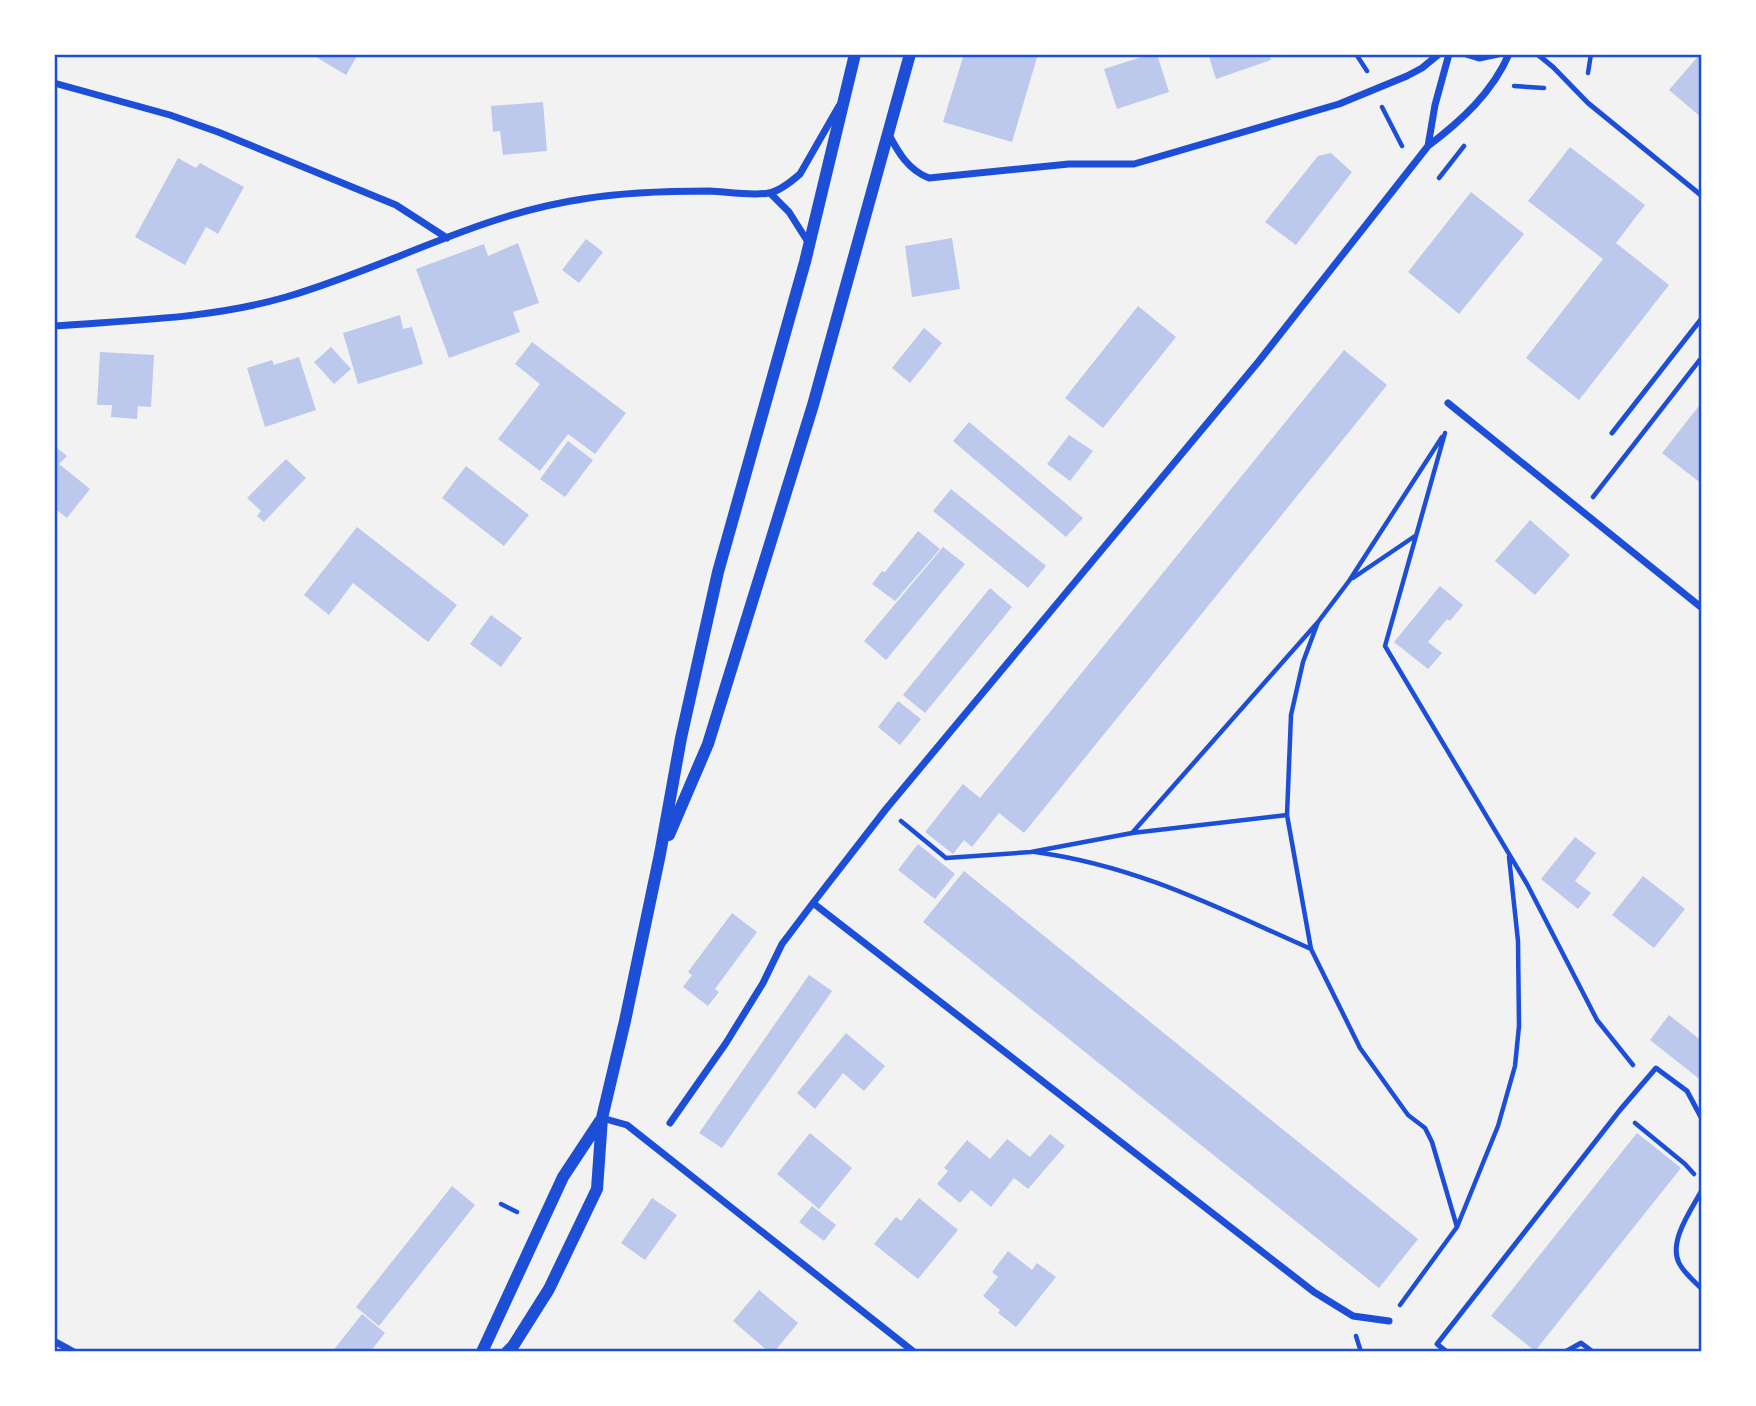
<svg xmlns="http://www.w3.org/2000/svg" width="1756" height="1406" viewBox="0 0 1756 1406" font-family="Ubuntu,sans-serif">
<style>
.building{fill:#bdc9ec}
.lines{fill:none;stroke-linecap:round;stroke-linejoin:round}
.path{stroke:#1d4ed8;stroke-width:4.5}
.service{stroke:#1d4ed8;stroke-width:5}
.minor{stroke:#1d4ed8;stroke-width:7}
.tertiary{stroke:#1d4ed8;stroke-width:12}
.neatline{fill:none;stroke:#1d4ed8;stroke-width:2.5}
</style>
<rect width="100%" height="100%" fill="#f2f2f2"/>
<path class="building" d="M318,54h40l-12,21 -30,-18z
M964,54h74l-26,88 -69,-20z
M1151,54h6l12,38 -52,17 -13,-40z
M1208,54h61l2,6 -55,19z
M1700,54h2v64l-33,-28z
M543,102l4,49 -44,4 -3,-24 -7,1 -2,-26z
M1570,147l75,58 -29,38 53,42 -90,115 -53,-42 77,-99 -75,-58z
M1331,153l21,19 -56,73 -31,-23 53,-66z
M178,158l18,10 4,-5 44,24 -26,47 -12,-7 -21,38 -50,-28z
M1471,192l53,42 -65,80 -51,-42z
M952,238l8,51 -48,8 -7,-51z
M586,239l17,13 -24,31 -17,-13z
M518,243l21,60 -26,9 7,20 -71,26 -33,-89 68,-25 4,12z
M1138,306l38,31 -73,91 -38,-30z
M400,315l3,14 9,-2 11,37 -65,20 -15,-51z
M924,328l18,15 -32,40 -18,-15z
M532,342l94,71 -31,41 -27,-20 -28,37 -42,-32 42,-55 -25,-20z
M331,347l20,22 -17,15 -20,-22z
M1344,350l43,35 -363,448 -25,-20 -27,34 -8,-7 -11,14 -28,-22 38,-48 17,14z
M100,352l54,3 -3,52 -13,-1 -1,13 -26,-2 1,-12h-15z
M299,357l17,53 -51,17 -18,-59 25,-8 2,5z
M1702,402v82l-40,-31z
M969,422l114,96 -17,19 -113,-96z
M1069,435l24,16 -23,30 -23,-17z
M568,441l25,19 -28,37 -25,-18z
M56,447l11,9 -8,8 31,25 -23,29 -13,-10z
M286,459l20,19 -42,44 -7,-6 4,-5 -14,-13z
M466,466l63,49 -25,31 -62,-48z
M951,489l95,77 -18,22 -95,-77z
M1530,520l40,35 -35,40 -40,-34z
M357,527l100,78 -29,37 -75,-59 -24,32 -25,-20z
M918,531l22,18 -45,52 -23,-17 10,-13 3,1z
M943,547l22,17 -79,96 -22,-19z
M1440,586l23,19 -13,16 -3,-2 -19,23 14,11 -14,16 -34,-27z
M990,588l22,19 -87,106 -22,-18z
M491,615l31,23 -21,29 -31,-23z
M898,701l23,18 -21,26 -22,-18z
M1575,837l21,16 -21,28 16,12 -13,16 -37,-30z
M918,844l37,30 -20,25 -37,-29z
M964,871l454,368 -39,49 -456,-366z
M1643,876l42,33 -31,39 -42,-33z
M732,913l25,19 -42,57 4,3 -11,14 -25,-19 9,-12 -4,-3z
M809,975l23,16 -110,157 -23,-15z
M1669,1015l33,26v40l-52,-41z
M846,1033l39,33 -21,25 -21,-18 -28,36 -18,-16z
M810,1133l42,35 -33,41 -42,-35z
M1637,1133l44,35 -146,183 -44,-35z
M1050,1134l15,12 -37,43 -14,-11 -23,29 -20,-17 -11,13 -23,-19 11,-13 -4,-3 23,-28 23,19 17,-20 23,18z
M452,1186l23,19 -96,121 -23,-19z
M652,1198l25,17 -32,45 -24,-17z
M919,1198l39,32 -40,49 -44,-35 22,-27 5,4z
M812,1206l24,19 -12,16 -25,-19z
M1008,1251l24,19 5,-7 19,14 -40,50 -18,-14 2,-3 -17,-14 15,-19 -6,-5z
M759,1290l39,33 -24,29h-5l-36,-31z
M362,1314l23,19 -15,19h-38z"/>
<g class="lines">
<path class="path" d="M1356,54l11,17
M1588,73l3,-19
M1514,86l30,2
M1382,107l20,39
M1439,178l25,-32
M1445,433l-60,213 142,238 70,136 36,45
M1593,497l109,-140
M1353,578l62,-42
M1318,622l-15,40 -12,53 -4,100 24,134 49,99 48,67 17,13 7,14 25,85
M901,821l45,37 85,-6 101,-19 155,-18
M1132,833l186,-211 31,-41 93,-144
M1035,852c103,14 183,56 276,97
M1635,1123l50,41 9,10
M501,1204l16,8
M1400,1305l57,-78 41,-101 17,-60 4,-40 -1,-85 -9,-84
M1356,1336l5,16"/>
<path class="service" d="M1537,54l16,13 35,36 114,93
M1612,433l90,-115
M1702,1190c-10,19 -34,51 -23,73 5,10 15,18 23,26
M1447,1352l-10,-8 183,-234 36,-42 31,23 15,28
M1565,1352l16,-9 12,9"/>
<path class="minor" d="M1466,54l13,4 19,-4
M54,83l116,32 48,17 178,73 51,33
M888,133c10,19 20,37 41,45l140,-14h65l205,-60 68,-28 15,-8 17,-14
M1428,146l7,-41 14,-51
M770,193l19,19 19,30
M54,326c78,-6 156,-7 232,-29 100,-29 193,-83 297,-98 42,-7 85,-8 127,-8 18,1 42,5 59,2 11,-2 23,-12 31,-19l39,-68
M1448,403l254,205
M813,903l501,389 39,24 36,5
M602,1118l25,7 287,227
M670,1123l56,-80 37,-60 19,-39 31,-41 73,-94 373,-448 169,-215c33,-25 64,-53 81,-92
M54,1341l20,11"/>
<path class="tertiary" d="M669,835l39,-91 105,-339 97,-351
M482,1352l81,-175 37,-56
M507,1352l6,-6 36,-57 48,-100 5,-71 23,-97 35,-167 21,-116 37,-166 87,-310 50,-208"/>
</g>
<rect width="1756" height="1406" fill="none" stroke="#ffffff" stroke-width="112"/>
<rect x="56" y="56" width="1644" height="1294" class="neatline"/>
</svg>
